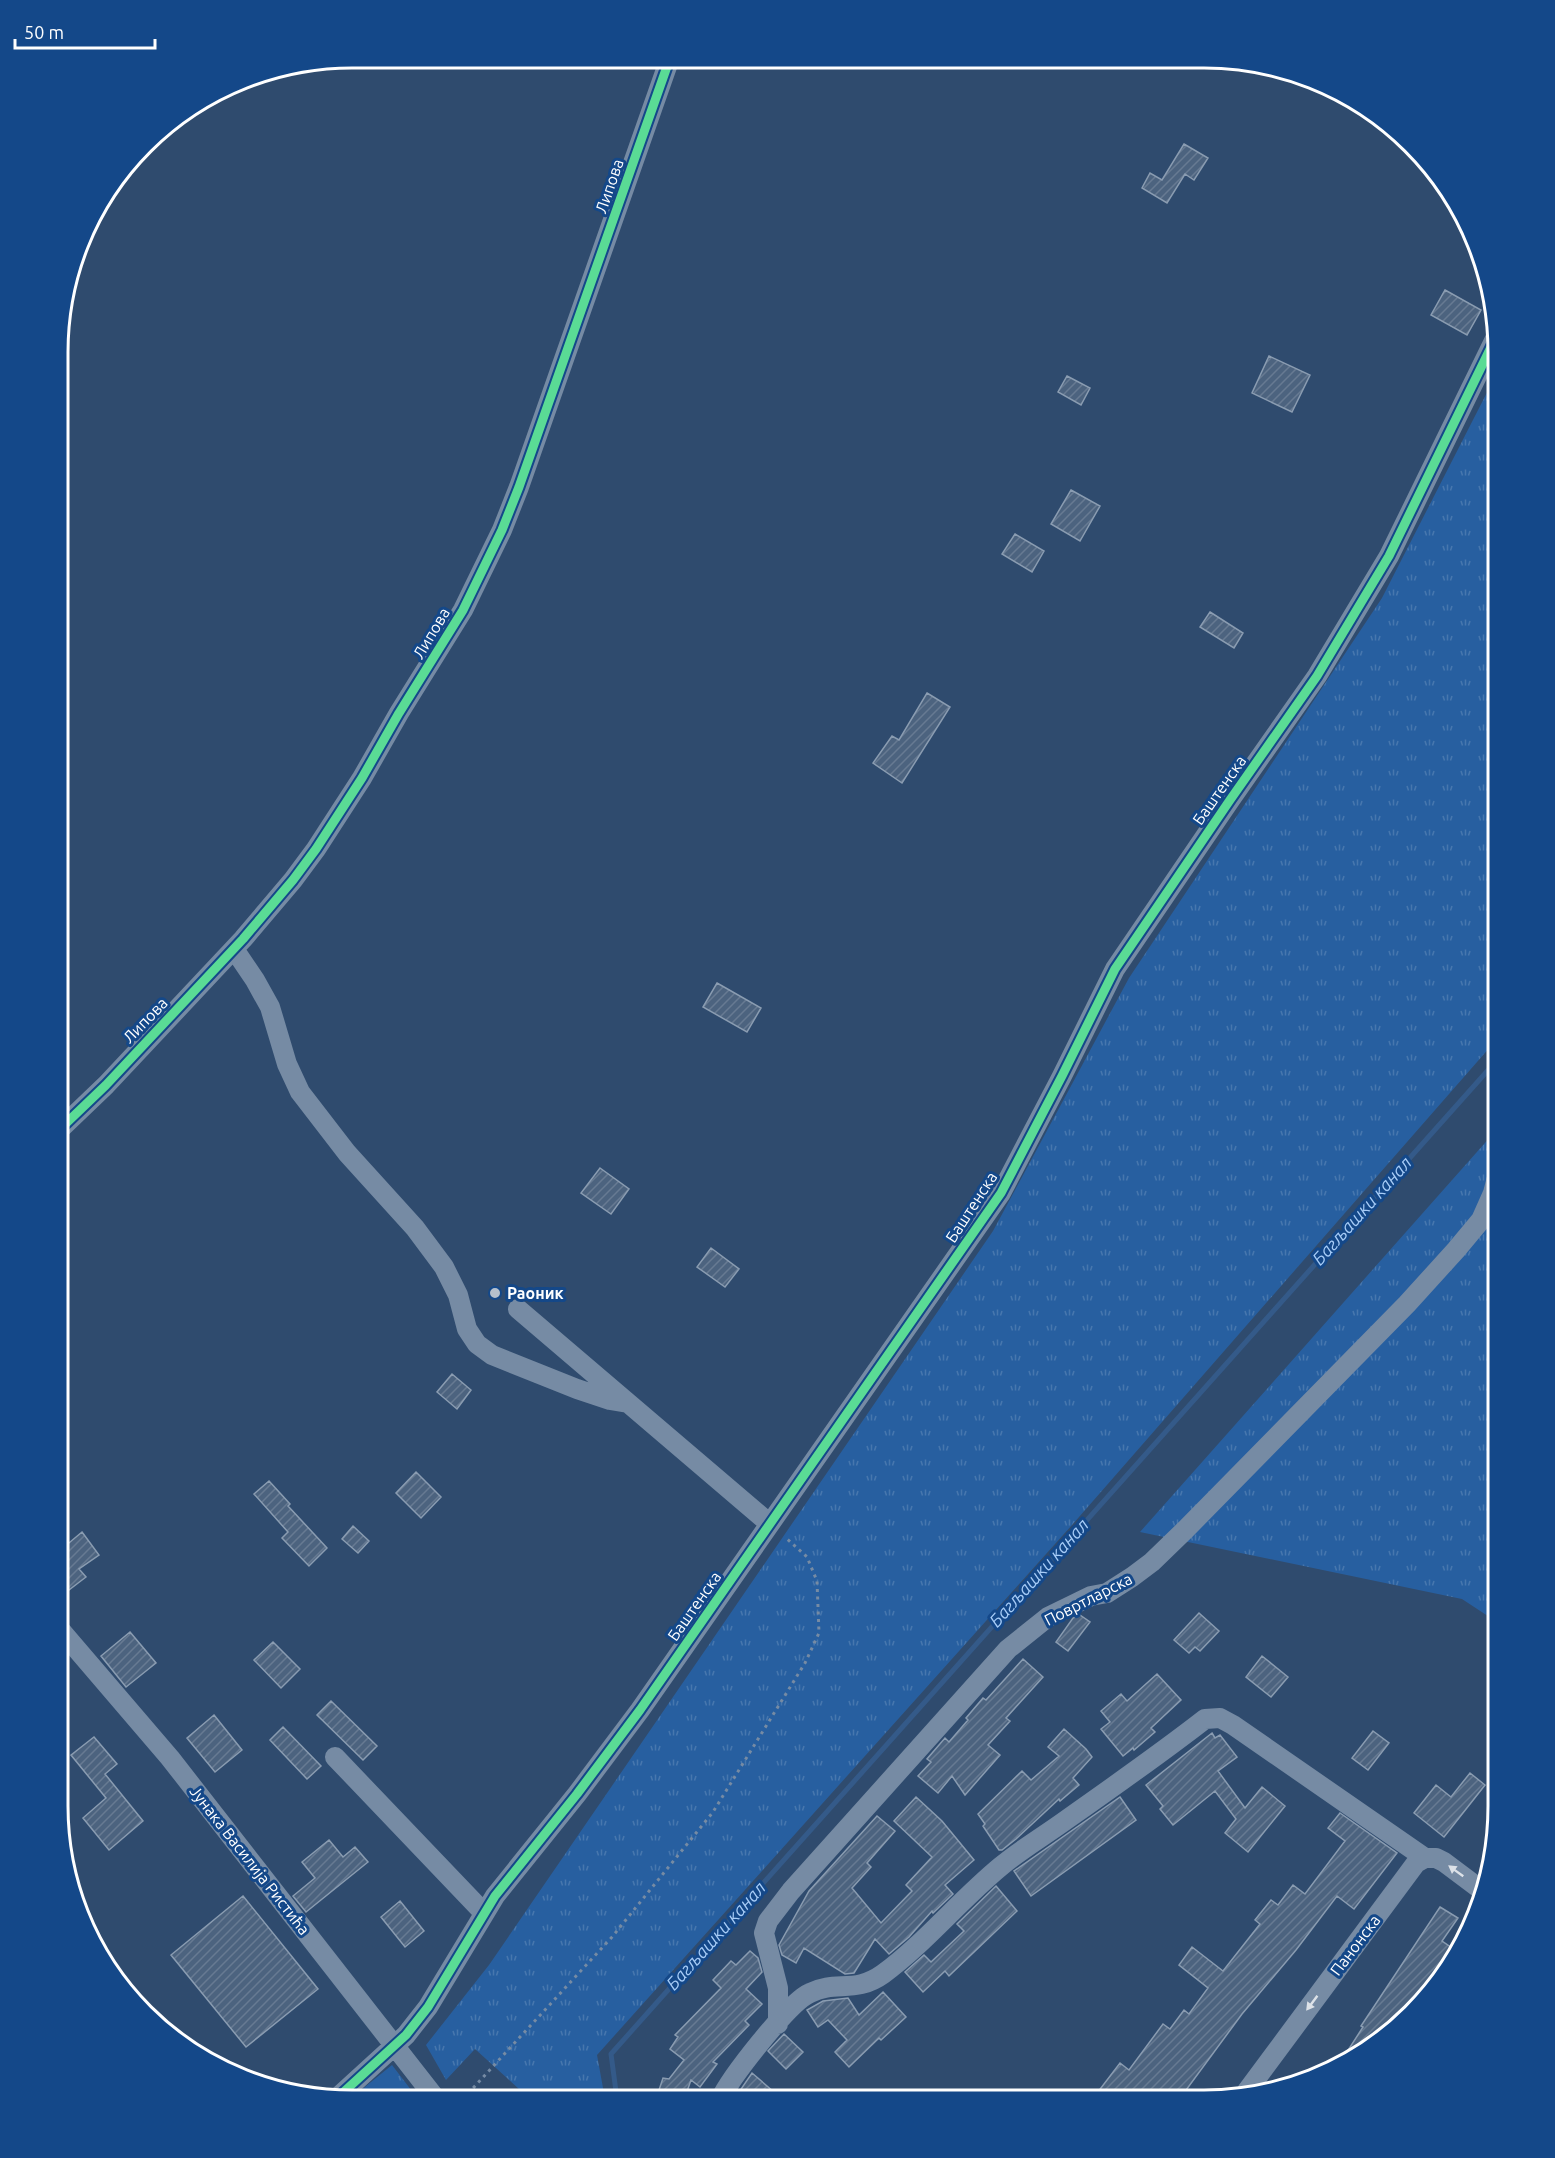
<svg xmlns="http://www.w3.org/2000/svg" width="1555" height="2158" viewBox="0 0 1555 2158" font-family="Ubuntu,sans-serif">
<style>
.grass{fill:url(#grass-tufts)}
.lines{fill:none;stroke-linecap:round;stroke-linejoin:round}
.stream{stroke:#345a89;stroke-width:5}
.building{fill:url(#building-hatch);stroke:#8a9cb1;stroke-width:1.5}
.path{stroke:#768ba4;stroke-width:3;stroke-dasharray:3 4.5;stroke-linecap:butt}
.minor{stroke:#768ba4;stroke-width:20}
.cycleway-casing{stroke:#144889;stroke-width:13}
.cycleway{stroke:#5adb95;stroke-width:9}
.oneway{fill:#dde2e8}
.poi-dot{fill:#b6c0cc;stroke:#144889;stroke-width:2}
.labels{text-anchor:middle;stroke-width:6;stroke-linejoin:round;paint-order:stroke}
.street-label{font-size:16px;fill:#fff;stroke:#144889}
.poi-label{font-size:16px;font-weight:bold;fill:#fff;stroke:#144889;text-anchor:start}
.water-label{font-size:18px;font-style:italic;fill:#a7ccf7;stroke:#144889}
.rim{fill:none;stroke:#fff;stroke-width:3}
</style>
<defs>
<pattern id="grass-tufts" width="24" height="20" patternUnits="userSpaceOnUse" patternTransform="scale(1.5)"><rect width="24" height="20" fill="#275fa0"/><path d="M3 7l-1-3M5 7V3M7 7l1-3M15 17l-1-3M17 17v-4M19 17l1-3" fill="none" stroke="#4777ae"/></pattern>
<pattern id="building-hatch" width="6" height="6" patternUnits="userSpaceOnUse" patternTransform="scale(1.5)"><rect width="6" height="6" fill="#4c637f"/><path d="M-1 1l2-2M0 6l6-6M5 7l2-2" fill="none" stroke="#677a92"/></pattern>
</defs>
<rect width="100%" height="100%" fill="#2f4b6e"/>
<path class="grass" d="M1498,371v667l-426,487 -475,530 8,44h-75l-55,-50 -29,31 -20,-35 63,-80 504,-734 136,-253 253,-380z
M1492,1135l6,4 -1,483 -35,-23 -322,-67z
M392,2065l26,34h-68z"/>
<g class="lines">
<path class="stream" d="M617,2099l-6,-45 887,-995"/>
</g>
<path class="building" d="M1184,144l24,14 -14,22 -9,-6 -18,29 -25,-15 8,-15 12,7z
M1445,290l36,20 -14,25 -36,-20z
M1269,356l41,19 -18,37 -40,-19z
M1067,376l23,12 -9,17 -23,-13z
M1071,490l29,16 -20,35 -29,-17z
M1015,534l29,17 -12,21 -30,-18z
M1210,612l33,21 -9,15 -34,-21z
M927,693l23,14 -48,76 -29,-20 19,-27 7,4z
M717,983l44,25 -14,24 -44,-25z
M600,1168l29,21 -18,25 -30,-21z
M711,1248l28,21 -14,18 -28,-20z
M452,1374l19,16 -14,19 -20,-17z
M416,1472l25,25 -20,21 -25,-25z
M269,1481l21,23 -2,2 39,42 -18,18 -27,-28 6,-6 -34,-38z
M353,1526l16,15 -11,12 -16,-14z
M82,1532l17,23 -20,14 7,8 -21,16 -8,-10v-30z
M1199,1613l20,18 -19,20 -5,-4 -6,6 -15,-13z
M1080,1615l10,7 -22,29 -12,-9 17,-24z
M130,1632l26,31 -30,24 -25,-31z
M273,1642l27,27 -19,19 -27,-28z
M1262,1656l26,21 -17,20 -25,-20z
M1023,1659l20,18 -37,41 4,3 -22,24 12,10 -35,40 -13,-19 -14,17 -20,-17 13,-14 -4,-3 18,-21 4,4 19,-22 -2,-2 17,-20 3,2z
M1157,1674l24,26 -30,28 4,4 -21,18 -1,-2 -10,8 -22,-27 9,-7 -9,-11 20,-17 6,7z
M331,1701l46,45 -14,14 -46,-45z
M214,1715l28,35 -27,22 -28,-34z
M283,1727l38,39 -14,13 -37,-39z
M1064,1729l22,20 6,8 -19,21 6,7 -19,16 -1,-2 -43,40 -14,11h-3l-16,-24 2,-2 -7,-10 44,-43 9,9 28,-24 -11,-9z
M1373,1731l16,12 -21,27 -16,-12z
M1212,1733l3,5 5,-3 17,22 -19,14 27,37 17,-21 23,19 -37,46 -23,-19 11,-14 -21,-28 -42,34 -13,-16 3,-3 -17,-21z
M94,1737l23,27 -12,10 38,47 -34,29 -26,-32 23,-20 -35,-43z
M1470,1773l15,12 -41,52 -30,-24 22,-28 15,12z
M916,1797l26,24 32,39 -29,25 8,9 -20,19 -1,-2 -23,26 -20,17 -14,-15 -21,34 -9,1 -41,-26 -8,15 -14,-8 -3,-10 30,-54 68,-75 18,15 -28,32 4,4 -19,21 29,35 31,-32 -6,-6 26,-28 -38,-36z
M1120,1797l16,23 -105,76 -17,-25z
M1340,1813l57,40 -43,56 -17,-13 -41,54 -54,64 -64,87h-87l29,-38 9,7 34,-46 7,5 14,-19 5,4 19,-26 -29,-23 13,-18 31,24 37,-47 -5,-4 16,-20 7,5 15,-20 12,9 40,-53 -17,-13z
M329,1840l14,17 12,-10 13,15 -62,50 -13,-16 22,-18 -13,-16z
M996,1886l21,25 -68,65 -4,-5 -22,21 -18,-20 19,-17 7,7 33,-31 -7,-7z
M243,1896l75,93 -72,58 -75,-92z
M400,1901l24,30 -19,16 -24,-30z
M1440,1907l18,11 -16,23 16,11 -10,18 -3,4 -2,-1 -9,13 -37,42 -61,41 27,-42 -2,-1z
M750,1951l8,7 4,14 -16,17 16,15 -17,17 4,4 -36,37 4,2 -17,23 -9,-7 -7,20 -28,-1 7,-21 6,1 15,-19 -14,-11 8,-12 -3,-2 46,-47 -8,-8 18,-19 5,4z
M883,1992l23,25 -25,23 -2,-2 -30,29 -14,-15 12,-12 -19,-20 -10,7 -11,-17 16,-9 25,-3 11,17z
M784,2034l19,18 -17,17 -18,-18z
M752,2073l22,19 -7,8h-18l-10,-8z"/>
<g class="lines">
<path class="path" d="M463,2099l149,-162 101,-125 92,-149 14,-30 -2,-52 -10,-24 -22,-20"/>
<path class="minor" d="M234,949l21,31 15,27 17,57 13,28 47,61 68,75 29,39 14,28 9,34 10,15 15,11 85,34 33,11 18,3
M58,1131l48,-46 137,-146 50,-59 23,-31 46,-71 37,-65 64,-103 39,-80 17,-43 151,-429
M518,1309l252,215
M57,1626l113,132 266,341
M335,1757l149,156
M778,2024v-36l-14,-55 4,-12 23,-30 217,-242 40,-32 43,-21 16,-3 25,-16 20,-15 34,-33 221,-225 49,-54 25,-30 12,-27 5,-19
M1247,2091l169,-228 9,-5h11l8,4 40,30
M336,2099l70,-64 22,-28 67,-111 82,-102 63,-84 361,-517 61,-117 53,-107 115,-169 87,-124 72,-120 106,-217
M720,2100c10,-22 69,-98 90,-107 26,-13 45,1 73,-19 42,-31 76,-73 117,-107 20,-17 44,-31 66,-47 47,-33 94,-66 139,-101l15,-1 13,7 192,133"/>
<g class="cycleway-casing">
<path id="cycleway" d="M58,1131l48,-46 137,-146 50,-59 23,-31 46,-71 37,-65 64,-103 39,-80 17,-43 151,-429
M336,2099l70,-64 22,-28 67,-111 82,-102 63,-84 361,-517 61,-117 53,-107 115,-169 87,-124 72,-120 106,-217"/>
</g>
<use href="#cycleway" class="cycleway"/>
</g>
<defs><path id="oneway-solid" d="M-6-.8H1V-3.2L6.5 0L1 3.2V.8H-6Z" transform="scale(1.5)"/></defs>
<g class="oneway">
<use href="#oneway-solid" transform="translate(1456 1871) rotate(-144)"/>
<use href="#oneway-solid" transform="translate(1312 2003) rotate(127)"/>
</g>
<circle class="poi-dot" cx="495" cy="1293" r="6"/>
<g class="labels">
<g class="street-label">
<text transform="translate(609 186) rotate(-71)" y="6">Липова</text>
<text transform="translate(431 633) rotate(-59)" y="6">Липова</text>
<text transform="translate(1219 790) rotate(-55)" y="6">Баштенска</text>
<text transform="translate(145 1020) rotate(-46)" y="6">Липова</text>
<text transform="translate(971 1207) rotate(-57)" y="6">Баштенска</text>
<text transform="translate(1088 1599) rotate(-27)" y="6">Повртларска</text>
<text transform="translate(694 1606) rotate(-55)" y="6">Баштенска</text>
<text transform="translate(250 1860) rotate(52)" y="6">Јунака Василија Ристића</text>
<text transform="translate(1355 1945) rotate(-53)" y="6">Панонска</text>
</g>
<g class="poi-label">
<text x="507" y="1299">Раоник</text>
</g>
<g class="water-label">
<text transform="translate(1362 1211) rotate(-48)" y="6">Багљашки канал</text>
<text transform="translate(1039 1573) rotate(-48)" y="6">Багљашки канал</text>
<text transform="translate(716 1936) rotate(-48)" y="6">Багљашки канал</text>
</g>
</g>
<path d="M0 0H1555V2158H0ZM352 68H1204A284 284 0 0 1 1488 352V1806A284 284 0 0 1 1204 2090H352A284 284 0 0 1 68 1806V352A284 284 0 0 1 352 68Z" fill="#144889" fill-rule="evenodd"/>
<path class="rim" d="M352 68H1204A284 284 0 0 1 1488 352V1806A284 284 0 0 1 1204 2090H352A284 284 0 0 1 68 1806V352A284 284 0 0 1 352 68Z"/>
<path d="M15 39v9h140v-9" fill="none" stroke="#ffffff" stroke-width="3"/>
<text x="24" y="39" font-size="18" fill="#ffffff" stroke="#144889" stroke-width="4.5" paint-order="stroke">50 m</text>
</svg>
